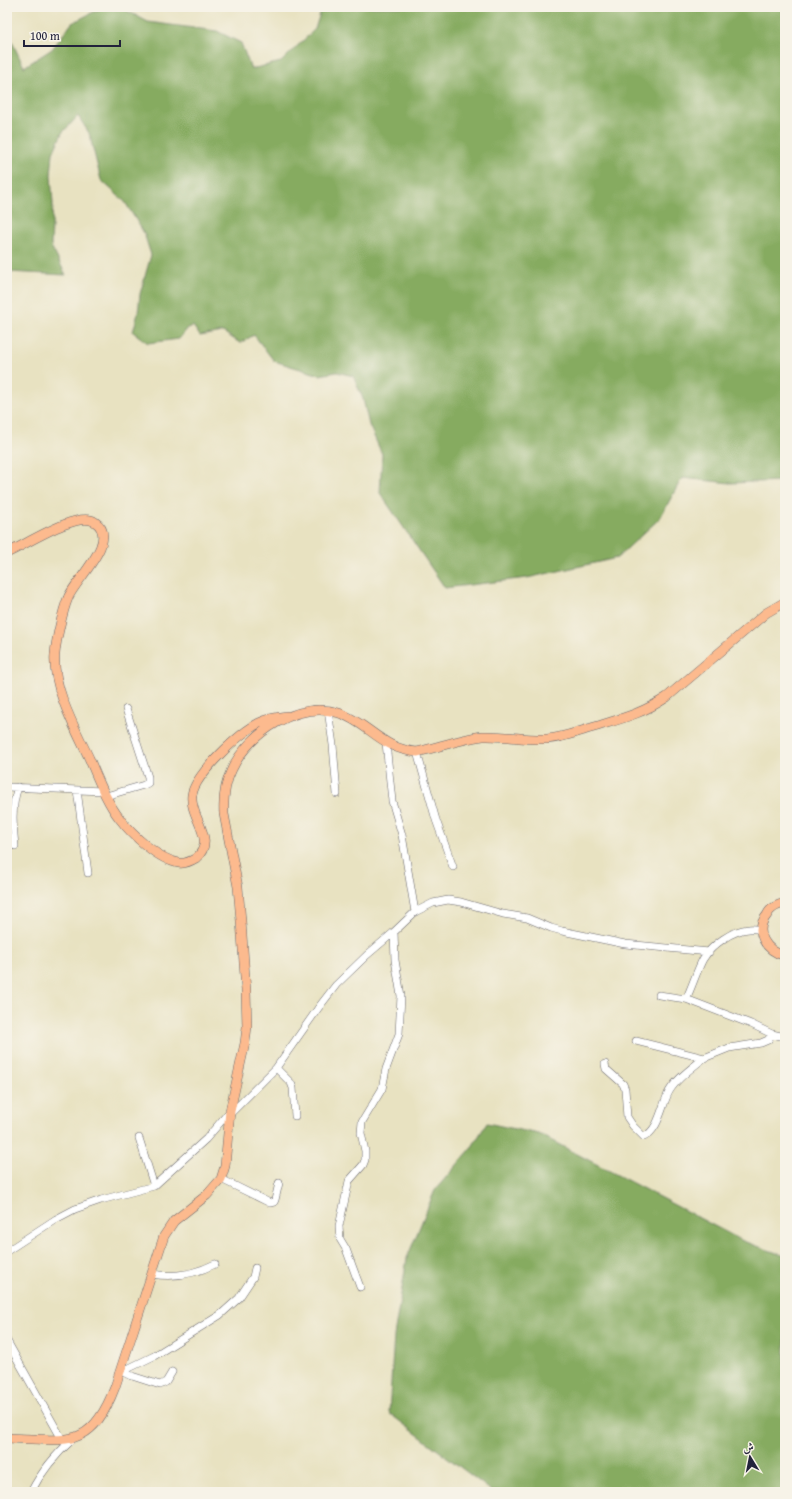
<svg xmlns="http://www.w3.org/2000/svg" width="792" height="1499" viewBox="0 0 792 1499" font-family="'Gentium Book Plus',Amiri,serif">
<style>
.forest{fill:#86ab60;stroke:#54664e}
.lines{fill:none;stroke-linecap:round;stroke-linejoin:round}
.minor-casing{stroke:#67656a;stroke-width:8}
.major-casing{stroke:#67656a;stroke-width:10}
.minor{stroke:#fff;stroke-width:7}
.major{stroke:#fcba8e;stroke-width:9}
</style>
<rect width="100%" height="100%" fill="#f7f3e8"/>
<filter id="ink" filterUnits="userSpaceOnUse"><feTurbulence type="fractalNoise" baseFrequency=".025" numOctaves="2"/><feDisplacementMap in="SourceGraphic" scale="8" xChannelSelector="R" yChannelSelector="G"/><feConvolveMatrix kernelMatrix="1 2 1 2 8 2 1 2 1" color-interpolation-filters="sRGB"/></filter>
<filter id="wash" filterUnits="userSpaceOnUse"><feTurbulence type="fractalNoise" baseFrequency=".012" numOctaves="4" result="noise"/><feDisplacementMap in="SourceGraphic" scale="16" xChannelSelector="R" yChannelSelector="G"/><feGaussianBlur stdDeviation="0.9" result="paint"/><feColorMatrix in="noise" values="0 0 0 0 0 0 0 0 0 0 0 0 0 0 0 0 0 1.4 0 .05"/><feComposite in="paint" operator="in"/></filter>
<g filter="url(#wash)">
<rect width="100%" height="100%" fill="#e8e2c1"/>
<path class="forest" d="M103,7h17l28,15 69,9 24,12 10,26 30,-7 34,-33 7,-22h463v474l-55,2 -48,-5 -22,40 -43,40 -90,20 -82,10 -65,-95 2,-39 -13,-29 -6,-26 -10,-23 -16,-4 -17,3 -46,-14 -20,-26 -14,8 -17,-11 -23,4 -7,-10 -5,2 -9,11 -31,4 -15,-11 5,-19 2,-19 11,-39 -7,-22 -19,-31 -24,-22 -12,-47 -11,-17 -16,17 -9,20 -2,22 2,29 -2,42 15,29 -59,-3v-241l17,36 28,-18 20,-26z
M487,1123l52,11 204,107 42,15v236h-292l-104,-79 5,-77 13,-78 28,-68 35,-40z"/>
</g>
<g filter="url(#ink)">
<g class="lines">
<g class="minor-casing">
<path id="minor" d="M328,710l5,35 4,49
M386,743l6,58 10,34 13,77
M417,752l19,68 17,47
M7,787l96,4
M77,790l11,83
M106,796l38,-11 4,-2v-6l-22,-68
M15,846c-2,-20 -4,-39 3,-59
M659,995l27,4 65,25 21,10 13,3
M686,999c6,-12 11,-29 17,-40 9,-14 29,-29 46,-30 4,-1 8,0 12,1
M636,1041l68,17 25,-10 32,-5 7,-3 4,-6
M605,1064l1,5 17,15 2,5 2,28 6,9 11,11c14,-7 17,-27 23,-41 5,-14 26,-29 37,-38
M276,1068l15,15 2,5 2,28
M230,1114l46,-46 43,-61 17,-22 31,-30 27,-23 21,-20 18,-9 15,-3 13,2 42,12 24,4 24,10 11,3 63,13 84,8
M139,1138l15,48
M221,1179l49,24 4,-1 1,-2 4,-17
M7,1251l49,-32 19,-10 26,-9 53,-14 52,-47 24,-28
M152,1274c22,4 43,0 63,-10
M360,1287l-14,-38 -6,-10 -1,-13 10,-45 14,-16 2,-5v-9l-4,-18 1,-11 20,-33 4,-20 13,-35 2,-38 -6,-36 -1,-28
M7,1341l56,100
M124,1372l8,4 28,9 6,-3 6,-10
M119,1373l35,-17 66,-41 19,-17 14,-21 2,-9
M31,1492c11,-22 25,-38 43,-54"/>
</g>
<g class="major-casing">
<path id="major" d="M7,553c18,-8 71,-43 88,-31 26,17 -20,58 -27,76 -5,12 -12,42 -13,56 -3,33 20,74 34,104 9,21 17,43 31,61 12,16 39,41 59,44 6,1 12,-2 17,-5 22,-18 -7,-41 -4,-63 3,-21 48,-62 67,-72 8,-4 18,-6 28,-7
M785,903c-4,1 -9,2 -12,5 -2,1 -5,5 -6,7 -14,17 -1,36 18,41
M7,1438c58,1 83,15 108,-51l49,-151 10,-15 33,-26 14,-16 4,-13 5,-55 15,-68 2,-16 -1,-36 -5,-70 -3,-34 -14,-73c-1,-16 1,-31 8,-45 17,-36 66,-69 107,-56 30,10 42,36 78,39 22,-5 43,-13 66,-16 21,-1 42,4 64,3 15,-1 30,-7 44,-11 29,-9 51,-14 76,-31l99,-84 19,-11"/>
</g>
<use href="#minor" class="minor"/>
<use href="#major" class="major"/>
</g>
</g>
<rect width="792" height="1499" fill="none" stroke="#f7f3e8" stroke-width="24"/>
<g transform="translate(750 1457) rotate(350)" stroke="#f7f3e8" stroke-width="3" paint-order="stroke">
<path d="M0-3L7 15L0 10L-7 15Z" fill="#22223b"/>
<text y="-6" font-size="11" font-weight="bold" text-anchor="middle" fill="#22223b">ش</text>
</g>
<path d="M24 40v6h96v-6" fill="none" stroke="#22223b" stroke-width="2"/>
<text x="30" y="40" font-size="12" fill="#22223b" stroke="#f7f3e8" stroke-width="3" paint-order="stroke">100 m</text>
</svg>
